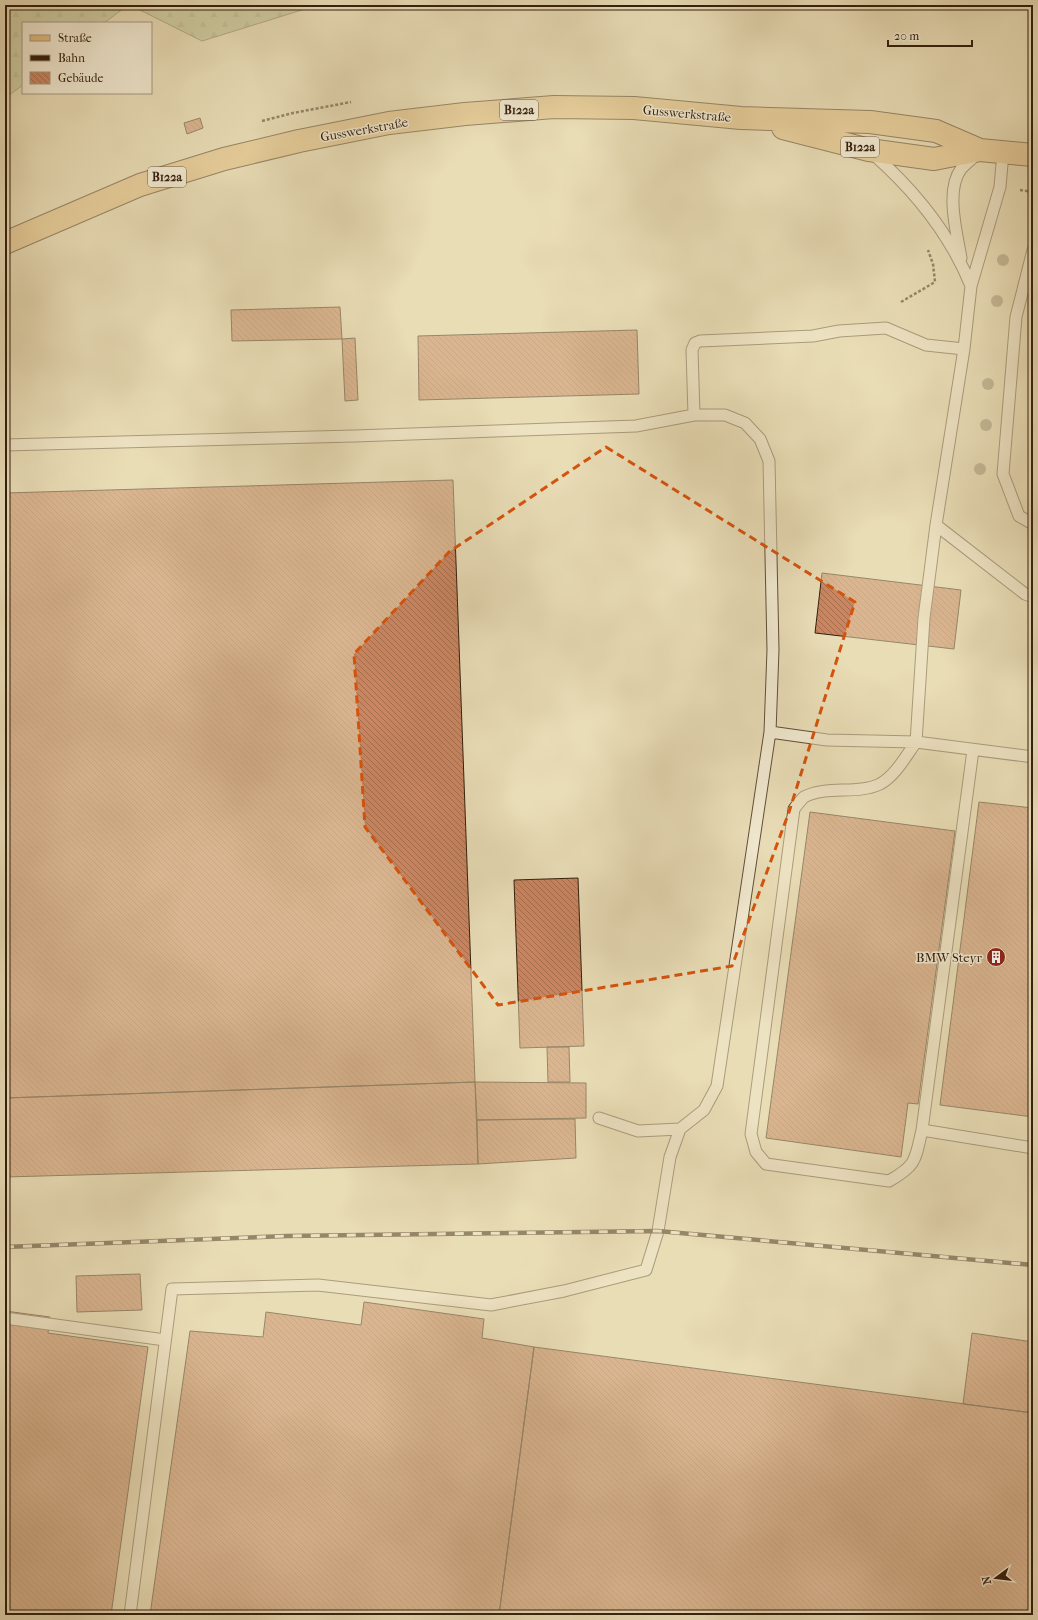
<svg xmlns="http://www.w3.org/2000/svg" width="1038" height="1620" viewBox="0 0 1038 1620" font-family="'IM FELL French Canon',serif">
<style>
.forest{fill:url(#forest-firs);stroke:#74704e}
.building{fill:url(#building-back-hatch);stroke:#331f0d}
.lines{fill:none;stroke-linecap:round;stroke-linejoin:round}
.lane-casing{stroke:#604e38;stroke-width:13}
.primary-casing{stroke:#331f0d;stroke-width:24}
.path{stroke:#331f0d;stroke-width:2.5;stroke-dasharray:3 2;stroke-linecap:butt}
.lane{stroke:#f1e9d0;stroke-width:11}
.primary{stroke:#e4be7c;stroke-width:22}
.rail-casing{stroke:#331f0d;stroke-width:4.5}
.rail{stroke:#f1e9d0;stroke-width:3;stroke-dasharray:9;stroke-linecap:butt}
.tree{fill:#9a8f6f}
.marked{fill:none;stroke:#d6530c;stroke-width:3;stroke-dasharray:8 5;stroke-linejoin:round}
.labels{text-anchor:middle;stroke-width:3;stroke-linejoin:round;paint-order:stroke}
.shield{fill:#f1e9d0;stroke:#6c5c48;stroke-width:1}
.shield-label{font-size:12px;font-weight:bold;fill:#331f0d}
.street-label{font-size:13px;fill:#331f0d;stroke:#f1e9d0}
.poi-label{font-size:13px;fill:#331f0d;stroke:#f1e9d0;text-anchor:end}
</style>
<defs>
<pattern id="forest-firs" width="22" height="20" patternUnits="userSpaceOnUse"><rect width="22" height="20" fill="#b4c290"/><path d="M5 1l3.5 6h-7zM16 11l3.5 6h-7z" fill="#9ba67b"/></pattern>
<pattern id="building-back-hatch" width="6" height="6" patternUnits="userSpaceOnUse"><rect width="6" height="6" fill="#ca8661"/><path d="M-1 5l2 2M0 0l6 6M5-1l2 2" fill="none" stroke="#a56d4e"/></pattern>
</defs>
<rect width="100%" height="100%" fill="#e9ddb7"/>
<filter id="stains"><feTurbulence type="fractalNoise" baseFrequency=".005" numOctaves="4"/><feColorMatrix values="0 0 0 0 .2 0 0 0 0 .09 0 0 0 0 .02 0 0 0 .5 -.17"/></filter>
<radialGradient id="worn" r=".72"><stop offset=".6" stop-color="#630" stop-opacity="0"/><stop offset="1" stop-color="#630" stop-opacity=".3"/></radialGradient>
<path class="forest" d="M5,5h123l-24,18h-81v62l-18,13z
M130,5h188l-116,36z"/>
<path class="building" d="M200,118l3,10 -16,6 -3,-11z
M340,307l2,32 -110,2 -1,-31z
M637,330l2,64 -220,6 -1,-64z
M355,338l3,62 -13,1 -3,-62z
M453,480l22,602 -470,16v-605z
M822,573l139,17 -7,59 -139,-16z
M979,802l54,6v309l-93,-12z
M810,812l145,19 -37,273 -10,-1 -7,54 -135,-19z
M578,878l6,168 -64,2 -6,-168z
M547,1047h22l1,35h-22z
M475,1082l3,82 -473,13v-79z
M475,1082l111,1v35l-109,2z
M575,1119l1,39 -98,6 -1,-44z
M140,1274l2,36 -65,2 -1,-36z
M364,1302l120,17 -2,19 52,9 -35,268h-349l40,-284 73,6 3,-25 95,13z
M5,1311l45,6 -2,16 100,14 -37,268h-106z
M972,1333l61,9v71l-70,-9z
M534,1347l499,66v202h-534z"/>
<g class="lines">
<g class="lane-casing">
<path id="lane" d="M1003,153l-3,34 -29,99 -7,63 -28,176 -12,93 -8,124 117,15
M873,154c41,36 77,80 98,132
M1033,250l-17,67 -13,157 16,42 14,8
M961,258c-4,-24 -16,-68 0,-89 4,-5 11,-10 16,-15
M694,415l-2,-65 3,-7 5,-2 113,-5 26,-5 47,-3 40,17 38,4
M5,445l350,-9 281,-10 58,-11h31l20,8 15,16 9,22 4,189 -3,82 -53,354 -13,24 -24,19 -10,28 -12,74 -12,39 -82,21 -73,14 -173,-20 -146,4 -42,326
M936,525l89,69 8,3
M770,732l57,8 89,2
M916,742c-10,14 -21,34 -36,42 -23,11 -53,1 -76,13 -3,3 -7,8 -10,12l-43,325 5,18 10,12 123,17c28,-16 26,-21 33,-51
M973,750l-51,380 111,18
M599,1118l39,13 42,-2
M5,1318l160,22"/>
</g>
<g class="primary-casing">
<path id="primary" d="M783,128l86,22 65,9 46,-9 53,5
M5,243l135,-58 84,-26 75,-18 90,-18 76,-9 89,-7 80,1 107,10 129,4 66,9 44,19"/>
</g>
<path class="path" d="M262,121l31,-8 58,-11
M1020,190l13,2
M901,302l34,-20 -2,-18 -5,-14"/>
<use href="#lane" class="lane"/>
<use href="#primary" class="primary"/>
<g class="rail-casing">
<path id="rail" d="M5,1247l282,-11 371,-5 375,34"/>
</g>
<use href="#rail" class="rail"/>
</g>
<g class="tree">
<circle cx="1003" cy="260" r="6"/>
<circle cx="997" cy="301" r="6"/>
<circle cx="988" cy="384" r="6"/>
<circle cx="986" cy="425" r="6"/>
<circle cx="980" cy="469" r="6"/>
</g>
<path d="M0 0H1038V1620H0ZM606,447l249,155 -66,210 -57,154 -234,39 -133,-178 -11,-173 95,-102z" fill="#e9ddb7" fill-opacity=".55" fill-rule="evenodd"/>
<path class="marked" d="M606,447l249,155 -66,210 -57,154 -234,39 -133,-178 -11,-173 95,-102z"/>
<defs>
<g id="building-disc" transform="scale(1)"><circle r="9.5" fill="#8f2418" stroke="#f1e9d0"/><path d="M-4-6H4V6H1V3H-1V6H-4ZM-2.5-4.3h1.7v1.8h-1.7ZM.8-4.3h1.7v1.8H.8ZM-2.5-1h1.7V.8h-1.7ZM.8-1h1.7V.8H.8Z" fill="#fff"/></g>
</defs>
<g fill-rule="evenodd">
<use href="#building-disc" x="996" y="957"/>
</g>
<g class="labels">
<g class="shield">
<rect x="500" y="100" width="38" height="20" rx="3"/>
<rect x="841" y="137" width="38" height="20" rx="3"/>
<rect x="148" y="167" width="38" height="20" rx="3"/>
</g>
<g class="shield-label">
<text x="519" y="114">B122a</text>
<text x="860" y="151">B122a</text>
<text x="167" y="181">B122a</text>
</g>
<g class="street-label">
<text transform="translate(687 113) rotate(5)" y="5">Gusswerkstraße</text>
<text transform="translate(364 129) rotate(-10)" y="5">Gusswerkstraße</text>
</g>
<g class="poi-label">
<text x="982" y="962">BMW Steyr</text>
</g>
</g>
<rect width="1038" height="1620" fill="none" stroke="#e9ddb7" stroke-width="20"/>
<rect x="6" y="6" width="1026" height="1608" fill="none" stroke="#331f0d" stroke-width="2"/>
<rect x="10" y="10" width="1018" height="1600" fill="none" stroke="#331f0d"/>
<rect x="22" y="22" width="130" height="72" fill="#f1e9d0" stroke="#a59882"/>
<rect x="30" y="35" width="20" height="6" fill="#e4be7c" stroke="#a59882"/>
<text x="58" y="42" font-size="12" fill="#331f0d">Straße</text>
<rect x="30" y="55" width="20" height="6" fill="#331f0d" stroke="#a59882"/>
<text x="58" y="62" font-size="12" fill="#331f0d">Bahn</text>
<rect x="30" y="72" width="20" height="12" fill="url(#building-back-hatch)" stroke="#a59882"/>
<text x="58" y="82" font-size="12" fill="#331f0d">Gebäude</text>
<g transform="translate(996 1578) rotate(255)" stroke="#f1e9d0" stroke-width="3" paint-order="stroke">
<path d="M0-3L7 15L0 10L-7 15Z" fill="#331f0d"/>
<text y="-6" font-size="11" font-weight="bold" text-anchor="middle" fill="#331f0d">N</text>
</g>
<path d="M888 40v6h84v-6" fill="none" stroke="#331f0d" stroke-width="2"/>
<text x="894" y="40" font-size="12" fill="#331f0d" stroke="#f1e9d0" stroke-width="3" paint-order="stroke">20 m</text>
<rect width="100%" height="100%" filter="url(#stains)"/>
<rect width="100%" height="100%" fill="url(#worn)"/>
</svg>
